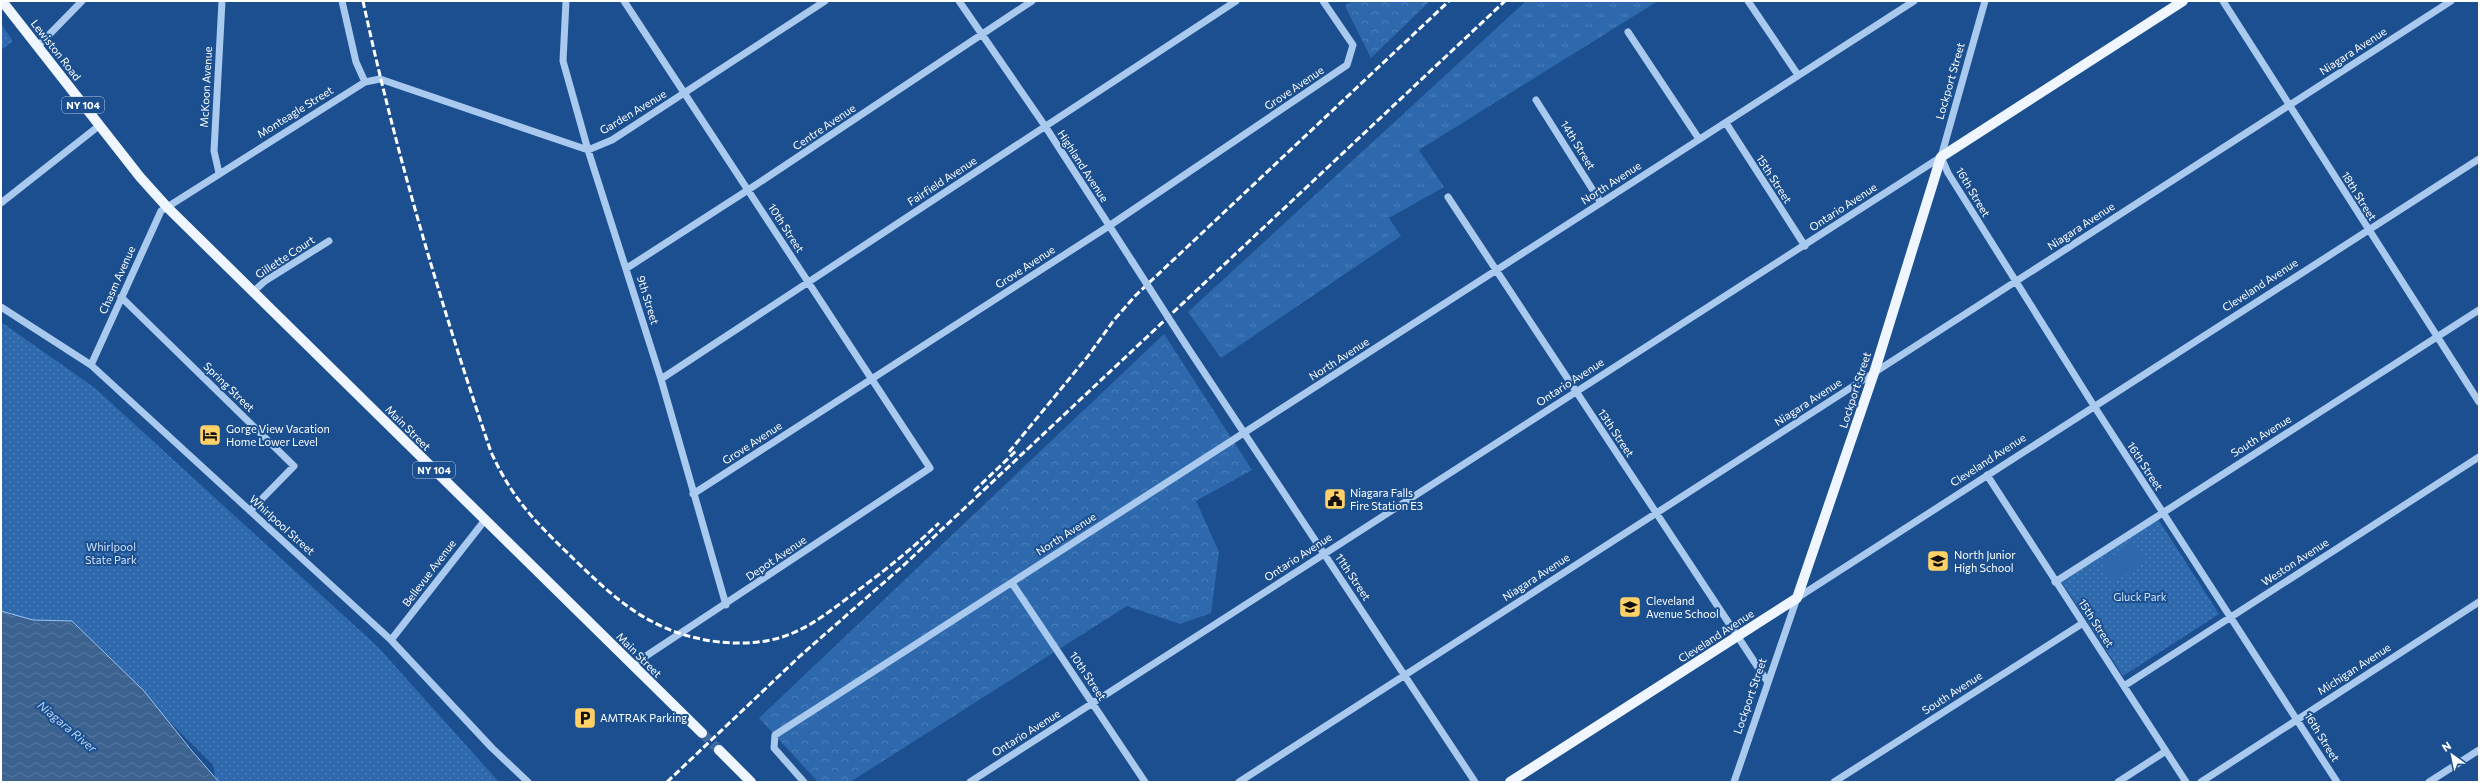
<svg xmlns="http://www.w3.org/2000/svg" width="2480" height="783" viewBox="0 0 2480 783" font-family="Commissioner,sans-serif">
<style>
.grass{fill:url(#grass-tufts)}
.forest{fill:url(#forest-crowns)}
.park{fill:url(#park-dots)}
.garden{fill:#2e69ad}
.water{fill:url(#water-waves);stroke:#9cc4f0}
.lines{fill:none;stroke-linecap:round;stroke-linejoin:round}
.major-tunnel{stroke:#3d69a0;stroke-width:10;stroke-dasharray:10 5;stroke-linecap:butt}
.minor{stroke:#a9c9ee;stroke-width:7}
.major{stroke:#f0f6ff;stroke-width:10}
.rail{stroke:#fff;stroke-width:3;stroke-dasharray:7 3;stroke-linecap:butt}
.minor-bridge{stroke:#a9c9ee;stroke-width:7}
.labels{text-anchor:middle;stroke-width:4;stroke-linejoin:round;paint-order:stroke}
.shield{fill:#1b4f8f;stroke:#bbcadd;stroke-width:1}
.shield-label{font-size:10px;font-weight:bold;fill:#fff}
.street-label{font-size:11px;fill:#fff;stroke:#1b4f8f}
.poi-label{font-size:11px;fill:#fff;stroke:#1b4f8f;text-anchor:start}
.park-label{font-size:11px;fill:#cfe3fa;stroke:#1b4f8f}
.water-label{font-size:12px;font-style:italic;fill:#b5d3f5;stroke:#1b4f8f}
</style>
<defs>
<pattern id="grass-tufts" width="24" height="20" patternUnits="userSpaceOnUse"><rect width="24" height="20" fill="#2e69ad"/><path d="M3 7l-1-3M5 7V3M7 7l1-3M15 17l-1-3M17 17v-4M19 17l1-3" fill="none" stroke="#4d80b9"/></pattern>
<pattern id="forest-crowns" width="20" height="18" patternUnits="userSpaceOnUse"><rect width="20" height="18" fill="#2e69ad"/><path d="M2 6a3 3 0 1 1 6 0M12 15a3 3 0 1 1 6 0" fill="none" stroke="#4d80b9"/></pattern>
<pattern id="park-dots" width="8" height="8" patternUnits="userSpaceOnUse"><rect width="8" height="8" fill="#2e69ad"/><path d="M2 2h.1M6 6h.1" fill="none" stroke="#4d80b9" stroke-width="1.8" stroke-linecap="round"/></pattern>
<pattern id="water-waves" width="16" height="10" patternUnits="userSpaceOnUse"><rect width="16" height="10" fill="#3c6290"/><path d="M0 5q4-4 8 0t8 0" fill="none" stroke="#597aa1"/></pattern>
</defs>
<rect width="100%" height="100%" fill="#1b4f8f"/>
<path class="grass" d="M1526,1h132l-239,149 25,37 -55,31 12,18 -180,122 -33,-46z"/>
<path class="forest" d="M1352,1h78l-59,57 -26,-52z
M1164,334l88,136 -56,31 23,51 -8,61 -31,11 -53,-18 -277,176h-32l-59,-64z"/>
<path class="park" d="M1,24l12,17 -12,9z
M1,322l94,66 283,259 121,135h-283l-3,-17 -78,-78 -134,-64z
M2158,519l61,95 -96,62 -62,-95z"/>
<path class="garden" d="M2133,543l12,19 -32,20 -12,-19z"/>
<path class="water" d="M1,611l32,9 39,1 72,70 48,60 27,31h-218z"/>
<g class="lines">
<path class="major-tunnel" d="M702,733l17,17"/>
<path class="minor" d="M342,1l14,61 9,20
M566,1l-3,60 25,89 73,229 65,226
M624,1l306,467 -284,188 -12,10
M959,1l86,125 87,135
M1748,1l50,74
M2223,1l256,401
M1628,32l71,107
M38,46l44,-45
M1536,100l65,103
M1726,123l79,123
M1941,157l7,16 146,233 243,376
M1941,157l44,-156
M219,173l-5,-22 8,-150
M1448,197l319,484
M1,203l99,-78
M627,268l121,-78 284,-189
M253,292l12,-11 64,-40
M121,297l173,169 -44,45
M1,307l90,58 300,275 101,108 36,34
M1186,345l289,437
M91,365l70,-154 204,-129 15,-3 208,71 24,-10 213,-139
M661,379l575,-378
M1987,475l199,307
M693,494l416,-268 238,-161 6,-20 -30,-44
M2055,582l424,-272
M1012,583l133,199
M391,640l94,-120
M2124,686l355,-229
M804,782l-30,-34 1,-13 1139,-734
M970,782l971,-625
M1239,782l1212,-781
M1734,782l63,-184 682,-439
M1834,782l249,-159
M2118,782l48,-31
M2201,782l278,-180
M2429,782l50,-32"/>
<path class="major" d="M2,1l138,176 27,30 535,526
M719,750l32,32
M1510,782l287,-184 77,-225 67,-216 242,-156"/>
<path class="rail" d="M363,1c33,153 78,304 128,451 24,53 51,76 91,115 21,20 44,41 69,54 40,22 101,31 144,11 21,-9 39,-24 58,-38 30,-22 59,-45 86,-71
M1009,452l79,-96 26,-36 22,-25 313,-294
M974,491l43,-41
M667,782l133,-126 105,-92 600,-563"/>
<path class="minor-bridge" d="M1132,261l54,84"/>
</g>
<defs>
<g id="hotel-square" transform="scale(1.15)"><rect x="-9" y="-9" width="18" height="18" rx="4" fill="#ffd166" stroke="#1b4f8f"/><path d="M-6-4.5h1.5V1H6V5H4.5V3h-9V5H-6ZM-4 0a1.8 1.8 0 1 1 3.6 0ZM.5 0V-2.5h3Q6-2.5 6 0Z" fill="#111"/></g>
<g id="civic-square" transform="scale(1.15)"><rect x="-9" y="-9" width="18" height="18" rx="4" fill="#ffd166" stroke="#1b4f8f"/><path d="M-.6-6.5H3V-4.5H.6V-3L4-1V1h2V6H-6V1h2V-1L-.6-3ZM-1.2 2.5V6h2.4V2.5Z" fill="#111"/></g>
<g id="school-square" transform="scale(1.15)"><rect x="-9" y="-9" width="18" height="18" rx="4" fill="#ffd166" stroke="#1b4f8f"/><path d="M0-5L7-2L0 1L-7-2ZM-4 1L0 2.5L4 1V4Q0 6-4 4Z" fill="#111"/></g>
<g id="parking-square" transform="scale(1.15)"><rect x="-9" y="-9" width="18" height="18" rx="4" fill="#ffd166" stroke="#1b4f8f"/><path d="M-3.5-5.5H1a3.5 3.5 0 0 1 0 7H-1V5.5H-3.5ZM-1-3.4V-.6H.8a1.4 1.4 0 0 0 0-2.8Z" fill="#111"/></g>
</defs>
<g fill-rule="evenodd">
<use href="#hotel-square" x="210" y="435"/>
<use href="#civic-square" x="1335" y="499"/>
<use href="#school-square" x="1938" y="561"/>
<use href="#school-square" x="1630" y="607"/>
<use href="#parking-square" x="585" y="718"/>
</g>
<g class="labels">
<g class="shield">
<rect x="62" y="97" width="42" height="16" rx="3"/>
<rect x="413" y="462" width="42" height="16" rx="3"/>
</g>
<g class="shield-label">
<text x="83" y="109">NY 104</text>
<text x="434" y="474">NY 104</text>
</g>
<g class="street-label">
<text transform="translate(56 50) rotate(52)" y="4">Lewiston Road</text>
<text transform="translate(2353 51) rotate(-33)" y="4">Niagara Avenue</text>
<text transform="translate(1950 81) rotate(-74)" y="4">Lockport Street</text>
<text transform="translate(206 87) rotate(-87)" y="4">McKoon Avenue</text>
<text transform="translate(1294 88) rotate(-34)" y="4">Grove Avenue</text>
<text transform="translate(295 112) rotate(-32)" y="4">Monteagle Street</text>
<text transform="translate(633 112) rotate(-31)" y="4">Garden Avenue</text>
<text transform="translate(824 127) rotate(-34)" y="4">Centre Avenue</text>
<text transform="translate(1578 145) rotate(58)" y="4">14th Street</text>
<text transform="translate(1083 166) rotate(57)" y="4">Highland Avenue</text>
<text transform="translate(1774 179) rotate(57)" y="4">15th Street</text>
<text transform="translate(942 181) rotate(-33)" y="4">Fairfield Avenue</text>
<text transform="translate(1611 183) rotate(-33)" y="4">North Avenue</text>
<text transform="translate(1973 192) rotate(59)" y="4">16th Street</text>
<text transform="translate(2359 196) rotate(58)" y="4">18th Street</text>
<text transform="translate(1843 207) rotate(-33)" y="4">Ontario Avenue</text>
<text transform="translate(2081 226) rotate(-33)" y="4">Niagara Avenue</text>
<text transform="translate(786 228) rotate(57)" y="4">10th Street</text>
<text transform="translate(285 257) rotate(-33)" y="4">Gillette Court</text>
<text transform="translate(1025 267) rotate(-33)" y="4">Grove Avenue</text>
<text transform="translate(117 280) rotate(-66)" y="4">Chasm Avenue</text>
<text transform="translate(2260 285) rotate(-33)" y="4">Cleveland Avenue</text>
<text transform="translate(648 300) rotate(73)" y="4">9th Street</text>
<text transform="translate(1339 359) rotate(-33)" y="4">North Avenue</text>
<text transform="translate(1570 382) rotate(-33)" y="4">Ontario Avenue</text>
<text transform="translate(229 387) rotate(44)" y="4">Spring Street</text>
<text transform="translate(1855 390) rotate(-72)" y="4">Lockport Street</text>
<text transform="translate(1808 402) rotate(-33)" y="4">Niagara Avenue</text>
<text transform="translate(408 428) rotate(45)" y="4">Main Street</text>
<text transform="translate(1616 433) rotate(56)" y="4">13th Street</text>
<text transform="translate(2261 436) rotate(-32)" y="4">South Avenue</text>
<text transform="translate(752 443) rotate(-33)" y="4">Grove Avenue</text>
<text transform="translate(1988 460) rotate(-33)" y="4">Cleveland Avenue</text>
<text transform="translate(2145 466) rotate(57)" y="4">16th Street</text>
<text transform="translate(282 525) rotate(42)" y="4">Whirlpool Street</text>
<text transform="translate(1066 534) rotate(-33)" y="4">North Avenue</text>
<text transform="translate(1298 557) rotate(-33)" y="4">Ontario Avenue</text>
<text transform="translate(776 558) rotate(-34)" y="4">Depot Avenue</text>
<text transform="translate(2295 562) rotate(-33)" y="4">Weston Avenue</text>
<text transform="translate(429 573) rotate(-53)" y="4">Bellevue Avenue</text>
<text transform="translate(1353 577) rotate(56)" y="4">11th Street</text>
<text transform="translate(1536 577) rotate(-33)" y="4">Niagara Avenue</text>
<text transform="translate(2096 623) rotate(57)" y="4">15th Street</text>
<text transform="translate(1716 636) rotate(-33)" y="4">Cleveland Avenue</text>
<text transform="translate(639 655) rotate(45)" y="4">Main Street</text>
<text transform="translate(2354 669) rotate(-33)" y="4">Michigan Avenue</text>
<text transform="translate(1088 676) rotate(56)" y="4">10th Street</text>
<text transform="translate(1952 693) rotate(-33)" y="4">South Avenue</text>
<text transform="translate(1750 696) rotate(-71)" y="4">Lockport Street</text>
<text transform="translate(1026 733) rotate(-32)" y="4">Ontario Avenue</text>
<text transform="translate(2322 737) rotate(58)" y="4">16th Street</text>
</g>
<g class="poi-label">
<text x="226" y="433">Gorge View Vacation<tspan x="226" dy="13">Home Lower Level</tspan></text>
<text x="1350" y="497">Niagara Falls<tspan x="1350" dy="13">Fire Station E3</tspan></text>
<text x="1954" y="559">North Junior<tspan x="1954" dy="13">High School</tspan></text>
<text x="1646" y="605">Cleveland<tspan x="1646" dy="13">Avenue School</tspan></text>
<text x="600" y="722">AMTRAK Parking</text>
</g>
<g class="park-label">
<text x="111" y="551">Whirlpool<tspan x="111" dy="13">State Park</tspan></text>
<text x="2140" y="601">Gluck Park</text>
</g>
<g class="water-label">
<text transform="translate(67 727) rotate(40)" y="4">Niagara River</text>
</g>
</g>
<rect width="2480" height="783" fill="none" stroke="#ffffff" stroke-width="4"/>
<g transform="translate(2452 755) rotate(327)" stroke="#1b4f8f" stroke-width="3" paint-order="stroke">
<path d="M0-3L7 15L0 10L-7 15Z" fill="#ffffff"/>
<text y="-6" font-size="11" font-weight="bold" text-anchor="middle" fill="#ffffff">N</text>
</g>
</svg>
